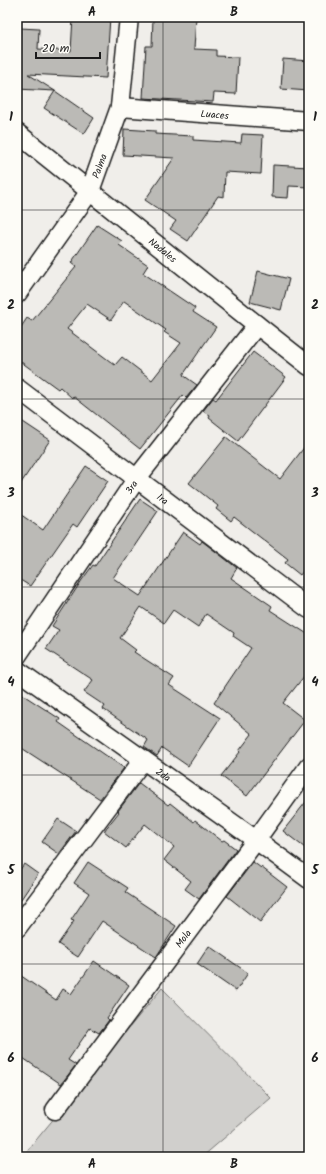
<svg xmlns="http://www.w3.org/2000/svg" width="326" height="1174" viewBox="0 0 326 1174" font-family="Kalam,sans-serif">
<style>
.green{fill:#d0cfcc;stroke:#767674}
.building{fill:#bbbab6;stroke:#1c1c1c;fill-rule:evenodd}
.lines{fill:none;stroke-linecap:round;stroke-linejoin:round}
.minor-casing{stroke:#1c1c1c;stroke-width:21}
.minor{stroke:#fdfcf7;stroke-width:18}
.grid{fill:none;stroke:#1c1c1c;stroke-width:1;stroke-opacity:0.55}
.labels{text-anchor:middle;stroke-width:3.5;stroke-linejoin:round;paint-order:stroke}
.street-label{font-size:10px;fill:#1c1c1c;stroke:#fdfcf7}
.neatline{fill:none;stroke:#1c1c1c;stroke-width:1.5}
.grid-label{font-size:13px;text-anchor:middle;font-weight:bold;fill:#1c1c1c}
</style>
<rect width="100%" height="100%" fill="#f0eeea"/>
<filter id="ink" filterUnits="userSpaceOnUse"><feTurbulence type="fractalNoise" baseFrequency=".025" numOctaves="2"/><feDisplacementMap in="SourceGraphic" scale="8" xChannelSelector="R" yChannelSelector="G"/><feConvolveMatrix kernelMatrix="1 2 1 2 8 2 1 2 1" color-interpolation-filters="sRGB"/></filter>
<g filter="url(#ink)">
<path class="green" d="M162,988l109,110 -69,59h-180z"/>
<path class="building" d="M73,17h37l-4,61 -78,-4 27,17 -38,-2 3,-61 19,1 -1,20 33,2z
M153,17h43l-2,32 22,1v6l22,1 -2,37 -22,-1 -1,9 -70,-4 3,-52h6z
M283,59l26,2v30l-28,-2z
M55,91l39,27 -10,16 -40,-26z
M124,129l31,2v3l38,2v4l48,3 1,-9 21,1 -2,39 -36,-2 -1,25 -6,-1 -30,45 -18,-12 6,-8 -31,-21 29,-42 -51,-3z
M273,165l36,2v20l-20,-1 -1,12 -16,-1z
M97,225l25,16 -3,4 29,20 -5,8 52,35 -2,4 23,15 -33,48 14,10 -11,13 -3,-3 -43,54 -67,-53 -1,2 -12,-11 -2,2 -41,-30v-26l10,-15 5,3 44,-54 -5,-4zM124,301l42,29 -2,2 17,11 -29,37 -30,-23 -7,8 -48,-36 20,-25 24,16z
M258,271l31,8 -8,31 -31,-8z
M253,352l33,25 -48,64 -29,-23 1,-2 -7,-5 10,-13 3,2z
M17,418l33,22 -33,49z
M226,437l54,42 29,-38v123l-9,11 -15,-12 3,-4 -54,-42 -3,4 -15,-12 2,-3 -29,-23z
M86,466l22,15 -31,46 -4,-3 -43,62 -13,-8v-66l26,18z
M140,499l18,12 -45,67 27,18 43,-64 17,12 2,-3 35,27 -6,10 41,28 -2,4 39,25v35l-26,33 22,17 -58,76 -26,-20 19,-24 -1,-1 13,-17 -38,-31 37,-55 -18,-12 1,-3 -28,-19 -8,13 -25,-17 -9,13 -23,-16 -21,31 16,12 -2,2 40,26 -5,7 51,33 -32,48 -26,-18 -5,8 -13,-9 4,-7 -45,-31 2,-3 -21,-14 9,-12 -47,-31 13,-19 -7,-4 30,-46 11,-15 2,1z
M17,691l43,28 -2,3 66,46 -24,31 -83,-54z
M139,783l29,22 2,-2 24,19 1,-2 27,21 2,-1 12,9 -37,50 -14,-10 6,-8 -27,-21 10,-13 -29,-23 -19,24 -22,-17 15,-19 -1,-1z
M309,798v53l-26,-20z
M58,819l18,12 -17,23 -17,-12z
M88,862l40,26 -3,4 51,34 -20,31 -54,-36 -24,36 -20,-13 16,-23 -3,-1 18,-27 -15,-10z
M253,862l8,6v-1l26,20 -27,35 -33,-26z
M24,864l14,10 -21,31v-31z
M209,946l39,27 -12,18 -39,-27z
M94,961l35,24 -22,33 2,2 -10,13 -9,-5 -22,32 8,5 -15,19 -44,-30v-81l39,27 7,-11 8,5z"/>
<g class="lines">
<g class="minor-casing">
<g id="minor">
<path id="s1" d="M120,107l189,14"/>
<path id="s2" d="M17,133l240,192 52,41"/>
<path id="s3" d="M17,294l73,-103 30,-84 9,-90"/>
<path id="s4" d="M17,388l292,221"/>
<path id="s5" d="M17,656l120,-178 120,-153"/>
<path id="s6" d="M17,670l239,170 53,39"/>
<path d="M17,928l126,-168"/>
<path id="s7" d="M55,1110l201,-270 53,-74"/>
</g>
</g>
<use href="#minor" class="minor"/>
</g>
</g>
<path class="grid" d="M163,17v1140M17,210h292M17,399h292M17,587h292M17,775h292M17,964h292"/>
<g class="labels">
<g class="street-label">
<text dy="4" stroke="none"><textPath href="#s1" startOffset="95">Luaces</textPath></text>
<text dy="4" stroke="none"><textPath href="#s3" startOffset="153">Palma</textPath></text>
<text dy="4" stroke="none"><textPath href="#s2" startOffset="187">Nadales</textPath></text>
<text dy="4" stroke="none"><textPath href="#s5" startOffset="204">3ra</textPath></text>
<text dy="4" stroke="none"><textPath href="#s4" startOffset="183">1ra</textPath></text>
<text dy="4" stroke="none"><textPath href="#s6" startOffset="180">2da</textPath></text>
<text dy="4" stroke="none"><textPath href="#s7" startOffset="214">Mola</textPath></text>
</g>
</g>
<rect width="326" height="1174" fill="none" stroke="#fdfcf7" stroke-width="44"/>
<path d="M36 52v6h64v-6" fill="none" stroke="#1c1c1c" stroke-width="2"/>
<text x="42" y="52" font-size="12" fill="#1c1c1c" stroke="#fdfcf7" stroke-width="3" paint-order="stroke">20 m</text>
<rect x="22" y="22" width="282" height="1130" class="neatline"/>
<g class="grid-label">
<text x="92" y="16">A</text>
<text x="234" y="16">B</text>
<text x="11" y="121">1</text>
<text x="315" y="121">1</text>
<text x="11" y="309">2</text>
<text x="315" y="309">2</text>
<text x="11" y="497">3</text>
<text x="315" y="497">3</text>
<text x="11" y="686">4</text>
<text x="315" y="686">4</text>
<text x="11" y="874">5</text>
<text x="315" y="874">5</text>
<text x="11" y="1062">6</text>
<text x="315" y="1062">6</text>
<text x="92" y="1168">A</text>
<text x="234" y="1168">B</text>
</g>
</svg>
